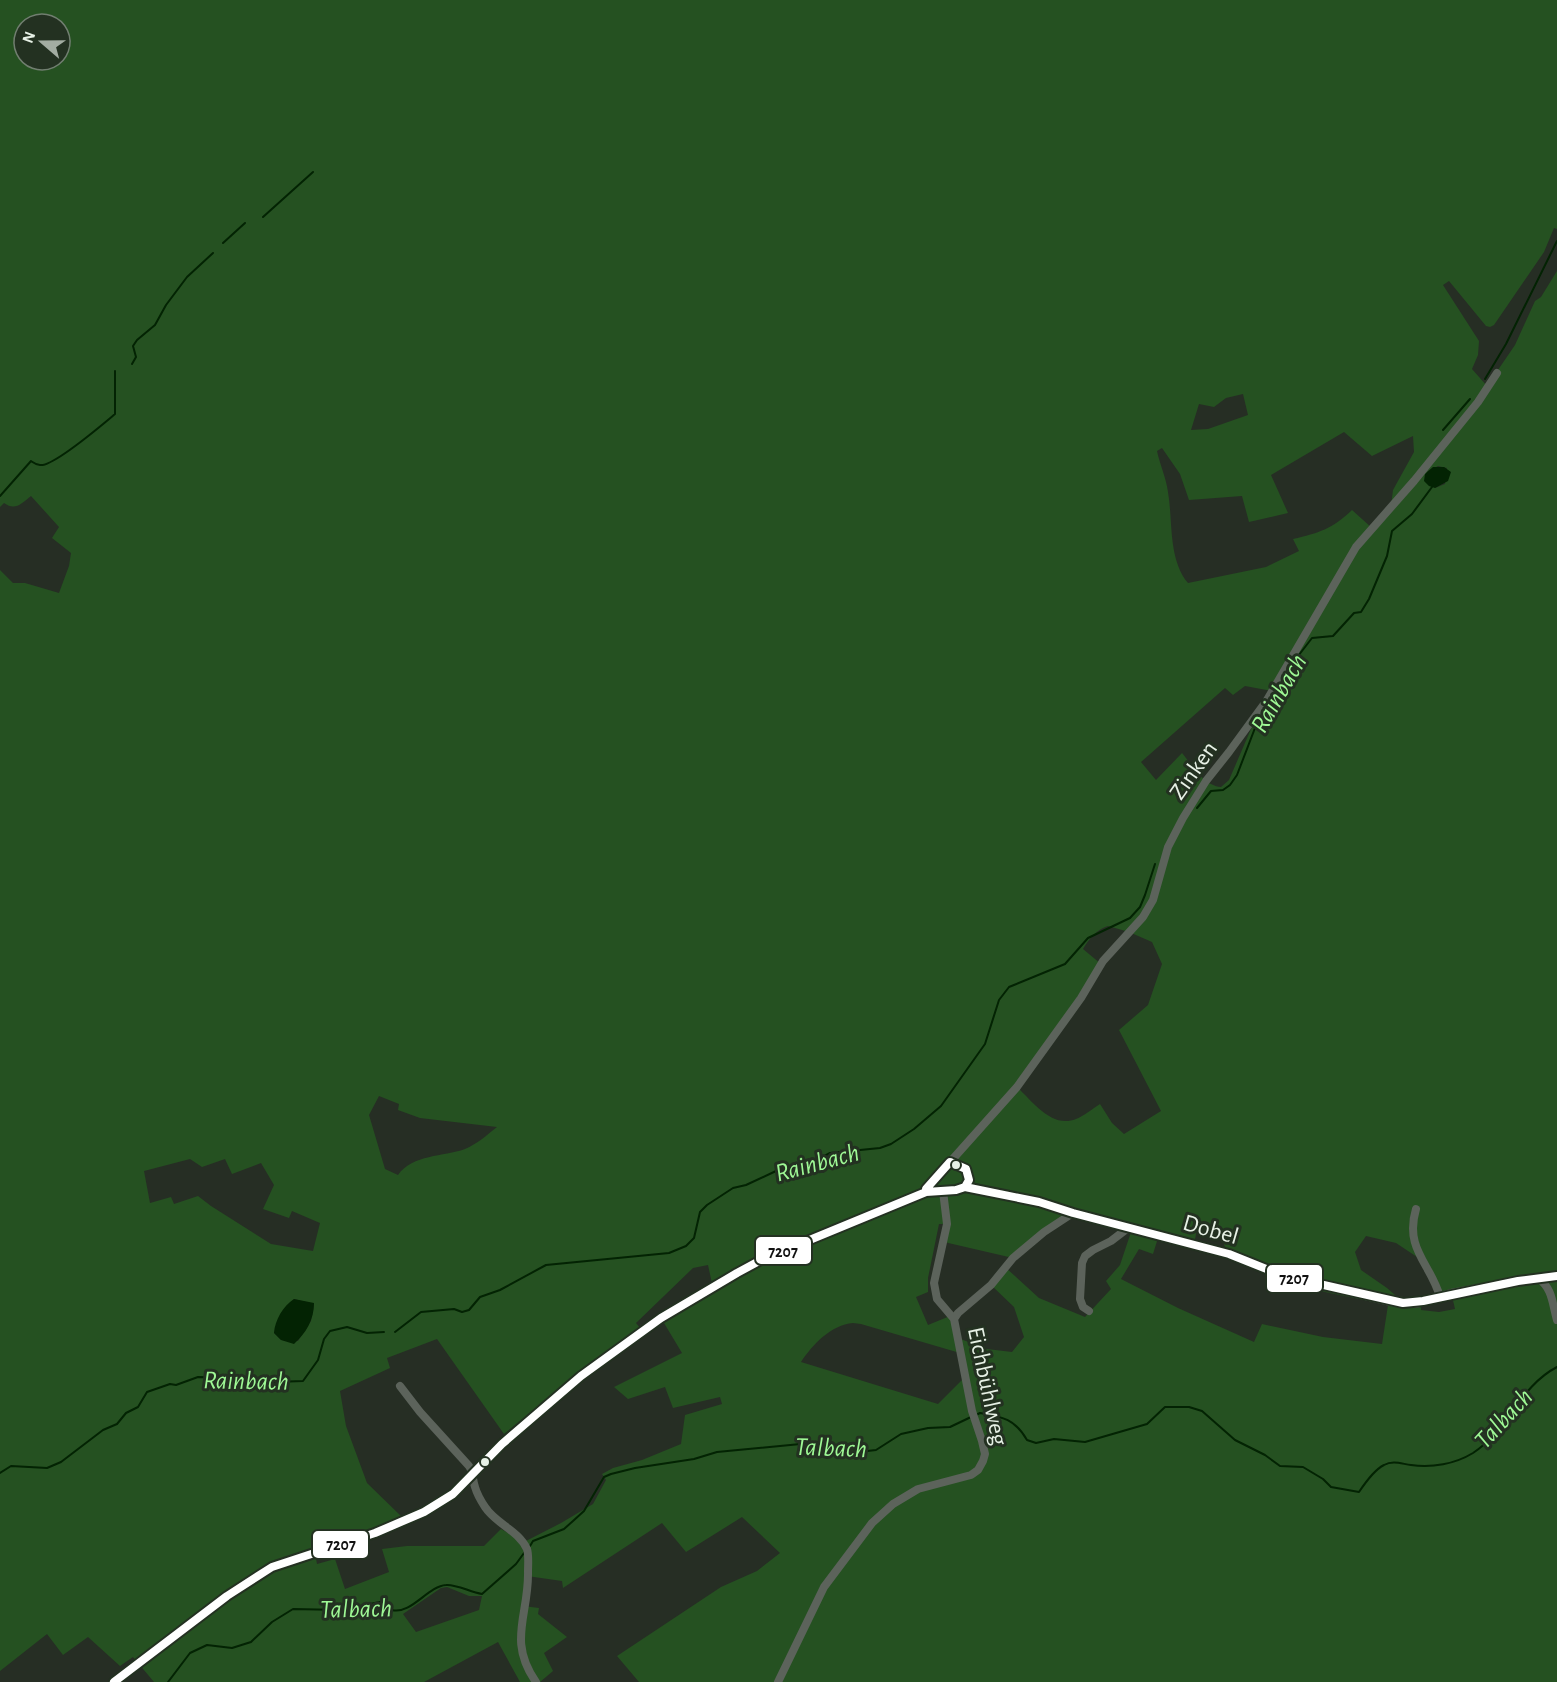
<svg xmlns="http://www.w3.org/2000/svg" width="1557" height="1682" viewBox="0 0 1557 1682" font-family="'Alegreya Sans',sans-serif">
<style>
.green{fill:#255121;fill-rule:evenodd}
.water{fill:#032303}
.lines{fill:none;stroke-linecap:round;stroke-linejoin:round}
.stream{stroke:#032303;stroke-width:2}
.minor{stroke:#5c635b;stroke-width:8}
.tertiary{stroke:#5c635b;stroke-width:10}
.bus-1-casing{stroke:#233121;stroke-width:12}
.bus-1{stroke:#fff;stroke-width:8}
.bus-dot{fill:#e7f1e6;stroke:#233121;stroke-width:2}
.labels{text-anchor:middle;stroke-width:6;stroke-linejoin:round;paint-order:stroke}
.street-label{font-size:24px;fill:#e7f1e6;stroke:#233121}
.water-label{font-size:26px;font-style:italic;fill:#9ef895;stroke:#233121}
.line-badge{stroke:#233121;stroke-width:2}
.pale-badge-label{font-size:16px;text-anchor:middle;font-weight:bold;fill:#111}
</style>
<rect width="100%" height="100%" fill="#262e24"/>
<path class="green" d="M0,0h1557v229l-3,-1 -10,24 -50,73 -4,2 -4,-1 -37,-45 -6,4 36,56 -1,14 -6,14 15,17 28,-41 20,-44 6,-4 16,-26v1411h-918l-22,-26 104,-69 36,-16 23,-18 -38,-36 -56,35 -24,-29 -99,65 -1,-7 -35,-5 -4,30 16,2 -1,6 29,23 -23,16 9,18 -13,11h-20l-22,-40 -74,40h-270l-21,-25 -13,9 -32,-29 -25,18 -16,-21 -47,37v-1101l13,13h12l34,10 10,-27 2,-13 -19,-15 7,-11 -28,-31c-10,8 -16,15 -27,7l-4,4zM24,24h36v36h-36zM1243,394l5,21 -40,14 -17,1 8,-26 15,3 12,-9zM1344,432l28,24 41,-20 1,16 -21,38 -2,16 -19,22 -20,-18c-20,19 -33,23 -59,29l6,12 -33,16 -78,16c-20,-24 -15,-62 -20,-91 -2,-15 -8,-27 -11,-41l5,-3 18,26 9,26 53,-4 7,26 39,-9 -17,-38zM1438,466l9,2 -2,16 -10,4 -10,-12 3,-5zM1245,686l27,5 -21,38 -22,51 -8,7c-17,-1 -29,-22 -39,-34l-26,27 -15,-18 84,-74 8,7zM1108,926l21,6 23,10 10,22 -14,41 -29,25 42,81 -37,23 -12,-11 -12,-19c-8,5 -16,12 -24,15 -24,10 -44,-18 -59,-32l84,-123 -18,-15c6,-10 14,-20 25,-23zM379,1096l20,8 -1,6 22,8 77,9c-10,8 -20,17 -32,22 -22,8 -52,5 -67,26l-13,-6 -16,-54zM190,1159l12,8 23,-8 7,15 29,-11 13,22 -11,24 26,9 3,-7 28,12 -7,28 -42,-7 -60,-38 -13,-10 -24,8 -3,-7 -21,6 -6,-32zM1073,1213l59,16 -12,36 -14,16 5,8 -26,28 -46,-19 -34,-31 -14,18 23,22 10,30 -12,15 -25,-3 -29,-11 -8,-22 -22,9 -12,-28 12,-5v-14l11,-54h7l-2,18 69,16zM1216,1228l12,25 -34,-8 2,-11zM1366,1236l30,7 30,20 17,35 9,-2 3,13 -16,3 -18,-2v-8h-18l-16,-14 -26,-18 -6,-18zM1158,1238l63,17 65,25 39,12 63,13 -6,39 -59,-7 -61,-13 -8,18 -76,-34 -57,-29 18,-30 14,5zM708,1265l5,23 -52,30 21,35 -68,34 14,12 37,-12 8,21 47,-11 2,7 -37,11 -4,29 -39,16 -29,8 -11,6 4,6 -13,24 -32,19 -37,19 -23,-13 -17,17h-77l-25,3 7,23 -44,17 -10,-30 -18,5 -3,-16 89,-30 -36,-35 -21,-57 -6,-35 50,-23 -3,-10 50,-19 67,95 99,-80 38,-25 -5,-6 57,-55zM294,1299l20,5 -3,17 -13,20 -17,-1 -7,-7c4,-15 9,-23 20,-34zM853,1323l8,1 99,29 5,24 -27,27 -137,-42c12,-18 30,-37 52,-39zM447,1587l22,9h13l-3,14 -63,22 -13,-18 38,-26z"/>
<path class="water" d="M1433,467h11l7,5 -3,9 -13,7 -6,-2 -5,-5 1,-7z
M294,1299l20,4c0,17 -8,30 -20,41l-13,-4 -7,-7c1,-13 9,-27 20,-34z"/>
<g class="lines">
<path class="stream" d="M263,217l50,-45
M223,243l22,-20
M132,364l4,-7 -3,-11 4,-6 18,-15 11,-20 21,-28 26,-24
M1485,379l21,-35 51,-103
M1443,430l27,-31
M0,496l31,-35c3,2 5,4 9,4 13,2 63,-41 75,-51v-43
M1295,660l17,-22 21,-2 21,-23 7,-1 8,-13 18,-43 5,-25 20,-17 20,-27
M1197,808l14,-17 12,-1 7,-5 7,-10 18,-47 25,-33 12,-30
M395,1332l26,-20 33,-3 8,3 7,-2 11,-13 20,-7 46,-25 123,-12 17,-7 8,-8 6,-26 7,-7 26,-17 13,-3 30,-14 37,-9 17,-9 50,-5 11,-4 23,-15 27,-23 44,-62 14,-44 10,-13 56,-23 23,-26 42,-20 10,-11 5,-12 10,-31
M976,1415l4,-2c23,4 35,6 47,27l9,3 18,-4 31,3 62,-18 18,-17h24l13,4 33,29 30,15 15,11 23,1 20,12 8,8 28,5c6,-9 15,-22 25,-27 9,-5 18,-1 27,0 21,3 44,-1 62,-12 34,-22 47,-67 84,-86
M0,1473l11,-7 36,2 14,-6 42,-32 14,-6 9,-11 12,-6 9,-15 23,-8 6,1 22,-8 36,1 15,5 54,-2 15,-21 6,-21 6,-8 17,-4 20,6 17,-1
M530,1546l3,-5 31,-12 9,-8 11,-10 20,-34 7,-3 24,-6 59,-9 23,-7 104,-10 29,11 26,-3 25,-16 27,-6 22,-1 21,-10
M168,1682l22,-29 17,-8 25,3 19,-6 21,-20 21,-13 48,1 39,-8c3,3 8,7 12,8 19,5 36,-24 54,-25 10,-1 24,7 36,9l34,-30 8,-11"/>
<path class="minor" d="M950,1162l16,7 3,11 -4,7
M926,1192v-3l91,-102 64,-89 22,-37 40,-44 10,-17 15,-53 15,-29 23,-37 23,-29 38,-52 89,-153 58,-66 64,-79 19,-29
M1416,1209c-12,40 15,55 24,88
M1538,1278c15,11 14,25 19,42
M1538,1278l19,-2
M1089,1311l-6,-4 -3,-8 2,-36 3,-7 8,-6 18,-9 17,-13
M954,1319l4,-6 33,-28 22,-27 31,-26 29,-19
M400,1386l20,26 49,54c5,7 3,13 6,21 2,7 6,14 10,20 11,17 33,23 42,42 2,6 1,16 1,23 1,43 -21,69 8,110
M778,1682l46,-95 48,-64 21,-19 25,-15 53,-14 7,-5 5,-9 2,-7 -3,-13 -10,-30 -18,-92 -17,-20 -3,-16 13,-59 -4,-33"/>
<path class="tertiary" d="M114,1682l113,-86 45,-29 103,-34 49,-21 29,-18 49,-50 79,-68 80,-58 76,-45 24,-13 165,-68 30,-2 9,-3 74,15 34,11 156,41 55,22 106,25 26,2 35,-9 87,-16"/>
<g class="bus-1-casing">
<path id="bus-1" d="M926,1192v-3l24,-27 16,7 3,11 -4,7
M114,1682l113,-86 45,-29 103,-34 49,-21 29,-18 49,-50 79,-68 80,-58 76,-45 24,-13 165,-68 30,-2 9,-3 74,15 34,11 156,41 55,22 119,27 20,-2 95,-20 39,-5"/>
</g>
<use href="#bus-1" class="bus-1"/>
</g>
<g class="bus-dot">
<circle cx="956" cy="1165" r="5"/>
<circle cx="485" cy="1462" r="5"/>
</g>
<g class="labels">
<g class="street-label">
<text transform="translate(1193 770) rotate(-55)" y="8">Zinken</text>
<text transform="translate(1211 1229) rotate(16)" y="8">Dobel</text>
<text transform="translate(988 1386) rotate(78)" y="8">Eichbühlweg</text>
</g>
<g class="water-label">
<text transform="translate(1278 693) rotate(-60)" y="9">Rainbach</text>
<text transform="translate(817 1162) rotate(-15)" y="9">Rainbach</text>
<text transform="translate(246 1380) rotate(1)" y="9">Rainbach</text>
<text transform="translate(1503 1418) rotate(-47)" y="9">Talbach</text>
<text transform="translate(831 1447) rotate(2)" y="9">Talbach</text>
<text transform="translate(356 1608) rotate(-1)" y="9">Talbach</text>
</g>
</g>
<g class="line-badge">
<rect x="755" y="1236" width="57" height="29" rx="6" fill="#fff"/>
<rect x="1266" y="1264" width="57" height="29" rx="6" fill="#fff"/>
<rect x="312" y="1530" width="57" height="29" rx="6" fill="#fff"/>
</g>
<g class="pale-badge-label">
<text x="783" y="1257">7207</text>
<text x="1294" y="1284">7207</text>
<text x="341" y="1550">7207</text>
</g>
<g transform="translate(42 42) rotate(290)"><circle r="28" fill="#233121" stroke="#717e70" stroke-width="1.5"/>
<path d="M0-4.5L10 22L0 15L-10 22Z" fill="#a3ada2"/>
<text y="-9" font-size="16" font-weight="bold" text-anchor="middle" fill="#e7f1e6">N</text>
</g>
</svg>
